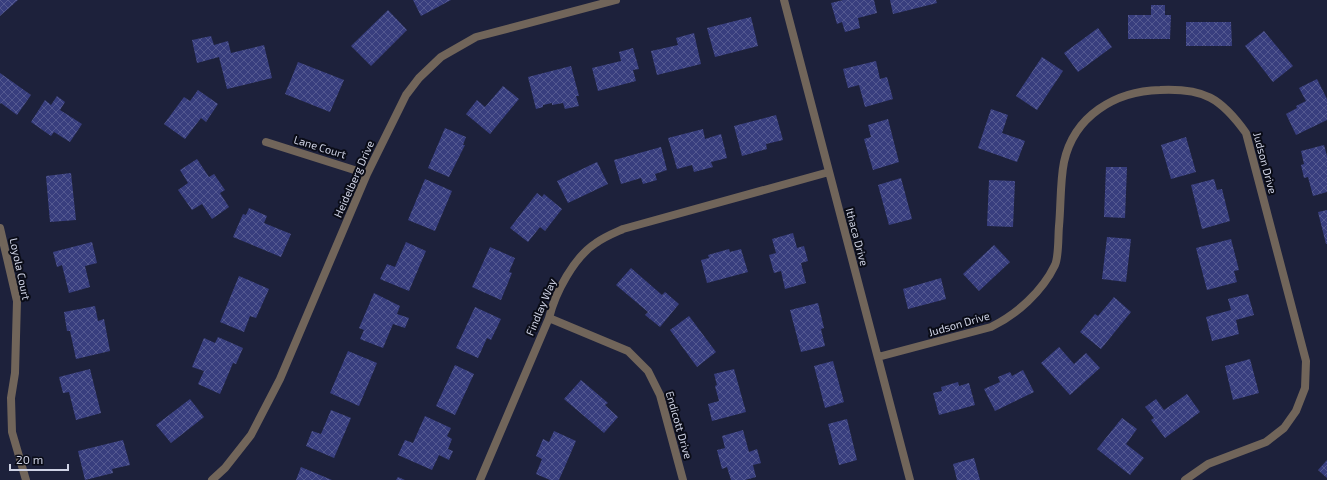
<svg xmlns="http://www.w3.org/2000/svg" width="1327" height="480" viewBox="0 0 1327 480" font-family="'Exo 2',sans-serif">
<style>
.building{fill:url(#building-cross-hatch)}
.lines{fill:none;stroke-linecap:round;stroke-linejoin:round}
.street{stroke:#71655a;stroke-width:8}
.labels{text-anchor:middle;stroke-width:4;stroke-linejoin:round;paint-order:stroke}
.street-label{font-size:11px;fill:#cfd3e5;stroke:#0a0c17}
</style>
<defs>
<pattern id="building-cross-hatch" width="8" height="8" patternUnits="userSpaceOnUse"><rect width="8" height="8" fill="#383e7e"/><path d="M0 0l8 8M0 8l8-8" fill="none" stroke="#545990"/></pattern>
</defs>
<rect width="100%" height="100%" fill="#1d213b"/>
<path class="building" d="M0,0h18l-18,16z
M413,0h38l-30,16z
M843,0h31l3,13 -19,5 2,10 -15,4 -3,-10 -5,2 -6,-21z
M890,0h46l1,3 -44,11z
M1151,5h14v10h6l-1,24h-42v-24h23z
M388,10l19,20 -36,36 -20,-20z
M751,17l7,29 -43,11 -8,-29z
M1186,22h45l1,24h-46z
M1098,28l14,19 -34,25 -14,-19z
M1264,31l29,35 -20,16 -28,-36z
M694,33l7,31 -44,11 -6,-24 27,-6 -2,-7z
M211,36l3,9 14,-4 3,12 33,-8 8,33 -45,11 -8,-32 -22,6 -5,-23z
M633,48l6,21 -6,1 3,11 -38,10 -6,-23 29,-7 -2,-9z
M1042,57l21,14 -26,39 -21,-14z
M876,61l4,18 7,-2 6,22 -28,8 -6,-22 -11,3 -5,-19z
M298,62l46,18 -14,32 -45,-18z
M571,66l8,30h-3l3,10 -14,3 -2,-6 -11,2v-2l-9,2v2l-7,2 -8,-32z
M0,73l31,22 -14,20 -16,-12 -1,1z
M1317,79l10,20v21l-31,15 -10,-21 11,-6 -1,-2 10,-5 -7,-13z
M503,86l16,13 -29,35 -24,-20 11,-14 8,7z
M198,90l20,14 -12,18 -5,-4 -16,21 -21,-15 20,-27 6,4z
M57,96l8,6 -5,8 22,14 -12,18 -16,-10 -3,4 -20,-14 14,-22 6,5z
M991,109l17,6 -6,18 23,8 -8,21 -39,-14z
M776,115l7,25 -17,4 1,5 -25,7 -8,-30z
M888,119l11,43 -26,8 -9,-31 7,-2 -3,-12z
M445,128l21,9 -3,8h2l-16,32 -21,-9z
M703,129l2,10 16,-5 6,24 -16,4 2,5 -19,5 -2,-7 -15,4 -9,-31z
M1186,137l10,35 -25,7 -10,-34z
M1324,145l3,11v36l-14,4 -5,-19 -4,1 -3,-13 3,-1 -3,-13z
M661,147l6,23 -12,4 2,6 -14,4 -2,-6 -20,6 -7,-24z
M197,159l12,18 5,-3 11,16 -5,3 9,14 -17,12 -10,-15 -10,6 -14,-20 10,-7 -8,-13z
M597,162l11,22 -40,19 -11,-22z
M1106,167h21l-2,51 -21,-1z
M71,173l5,47 -26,2 -4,-46z
M901,178l11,41 -23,6 -11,-40z
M425,179l27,12 -17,40 -27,-11z
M1214,179l3,11 5,-1 8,32 -28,8 -11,-44z
M989,180l26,1 -2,46 -26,-1z
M537,193l5,4 2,-3 18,15 -17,22 -5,-4 -12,15 -18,-14z
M249,208l18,8 -3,7 27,11 -10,23 -48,-20 10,-23 3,1z
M1327,210v34h-1l-8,-32z
M793,233l4,15 7,-2 4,15 -7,2 5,20 -21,6 -4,-18 -7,2 -5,-18 7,-2 -4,-14z
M1107,237l24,2 -5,43 -24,-3z
M1231,239l8,31 -5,1 3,11 -30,8 -11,-42z
M92,242l5,21 -12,3 5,21 -21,6 -7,-28 -5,2 -4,-15z
M406,242l20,9 -17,40 -29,-12 7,-15 8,3z
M994,245l16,17 -31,29 -16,-17z
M490,247l25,11 -6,14 3,1 -11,27 -29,-13z
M729,249l1,3 11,-3 7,23 -41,11 -6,-23 8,-2 -1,-3z
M631,268l31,27 3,-3 14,12 -19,23 -15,-12 3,-3 -32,-27z
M239,276l30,13 -13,29 -6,-2 -6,16 -24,-10z
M941,278l5,21 -38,10 -5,-20z
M374,293l26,13 -3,8 12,4 -4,10 -12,-4 -10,24 -23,-9 4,-9 -5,-2z
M1248,294l6,21 -18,5 3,14 -27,7 -6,-24 25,-7 -3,-11z
M1114,297l17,15 -30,37 -21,-17 15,-18 3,2z
M818,303l6,25 -3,1 4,17 -24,6 -11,-42z
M95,306l3,15 6,-2 6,32 -34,8 -6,-28h-3l-3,-19z
M475,307l26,12 -10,21 -4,-2 -9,20 -22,-10z
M689,316l27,36 -19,15 -27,-37z
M218,337l25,11 -7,16 -3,-1 -13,31 -22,-10 6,-13 -12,-4 12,-29 11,5z
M1059,347l15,17 12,-11 14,15 -30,27 -29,-32z
M348,351l29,12 -18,43 -29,-13z
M1250,359l9,34 -26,7 -8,-34z
M833,361l11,41 -19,6 -11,-42z
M455,365l19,9 -19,41 -19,-9z
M90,369l11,44 -25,7 -7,-28 -6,1 -4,-16z
M734,369l12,43 -34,9 -4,-17 11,-3 -4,-15 2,-1 -3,-11z
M1023,370l11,22 -39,19 -11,-22 16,-7 -2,-5 12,-5 2,4z
M581,380l27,23 -3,2 13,12 -14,16 -40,-34z
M958,382l1,4 10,-3 6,22 -36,10 -6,-22 9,-2 -1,-4z
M1187,394l13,18 -35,26 -14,-18 3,-2 -9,-11 11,-8 8,11z
M190,399l14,18 -33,26 -15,-18z
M331,410l20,8 -17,40 -28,-12 6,-15 9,3z
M425,416l26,12 -4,8 5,3 -4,10 5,2 -4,9 -10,-5 -7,15 -34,-15 7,-15 8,3z
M1122,418l15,11 -11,15 18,14 -14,17 -33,-26z
M847,419l10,41 -18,5 -11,-41z
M743,430l6,22 8,-3 4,14 -8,2 3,12 -11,3h-14l-4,-13 -5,2 -5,-19 8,-2 -3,-12z
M554,431l22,10 -17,39h-9l-14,-6 6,-15 -6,-3 7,-17 6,3z
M123,440l7,25 -18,4 1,4 -28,7 -7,-29z
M974,458l6,22h-23l-4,-16z
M1327,460v18l-9,-8z
M301,467l31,13h-36z
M398,477l7,3h-9z"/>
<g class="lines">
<path class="street" d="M784,0l126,480
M266,142l101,32
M0,228l17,73 -2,72 -4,25 1,34 14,48
M549,318l79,33 20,20 12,24 23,85
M878,357l113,-30c26,-13 51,-35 64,-62 4,-9 3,-29 4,-39 2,-21 1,-44 5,-64 10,-46 51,-71 96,-72 44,-2 61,8 86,43l60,228 -1,27 -9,23 -12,17 -18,14 -58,22 -23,16
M212,480l13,-12 26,-33 29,-56 87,-205 39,-79 13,-17 22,-21 35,-20 140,-37
M480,480l69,-162c6,-25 25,-61 47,-75 8,-6 18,-10 27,-14l206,-57"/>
</g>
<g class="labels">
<g class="street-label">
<text transform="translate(320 147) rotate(17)" y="4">Lane Court</text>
<text transform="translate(1265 163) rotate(75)" y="4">Judson Drive</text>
<text transform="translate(354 179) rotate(-66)" y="4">Heidelberg Drive</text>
<text transform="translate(857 237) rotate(75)" y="4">Ithaca Drive</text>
<text transform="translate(20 269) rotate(78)" y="4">Loyola Court</text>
<text transform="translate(541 307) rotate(-67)" y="4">Findlay Way</text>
<text transform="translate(959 324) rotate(-16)" y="4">Judson Drive</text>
<text transform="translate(679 425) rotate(74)" y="4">Endicott Drive</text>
</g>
</g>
<path d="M10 464v6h58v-6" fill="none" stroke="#cfd3e5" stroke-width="2"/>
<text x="16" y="464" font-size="12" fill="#cfd3e5" stroke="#0a0c17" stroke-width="3" paint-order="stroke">20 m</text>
</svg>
